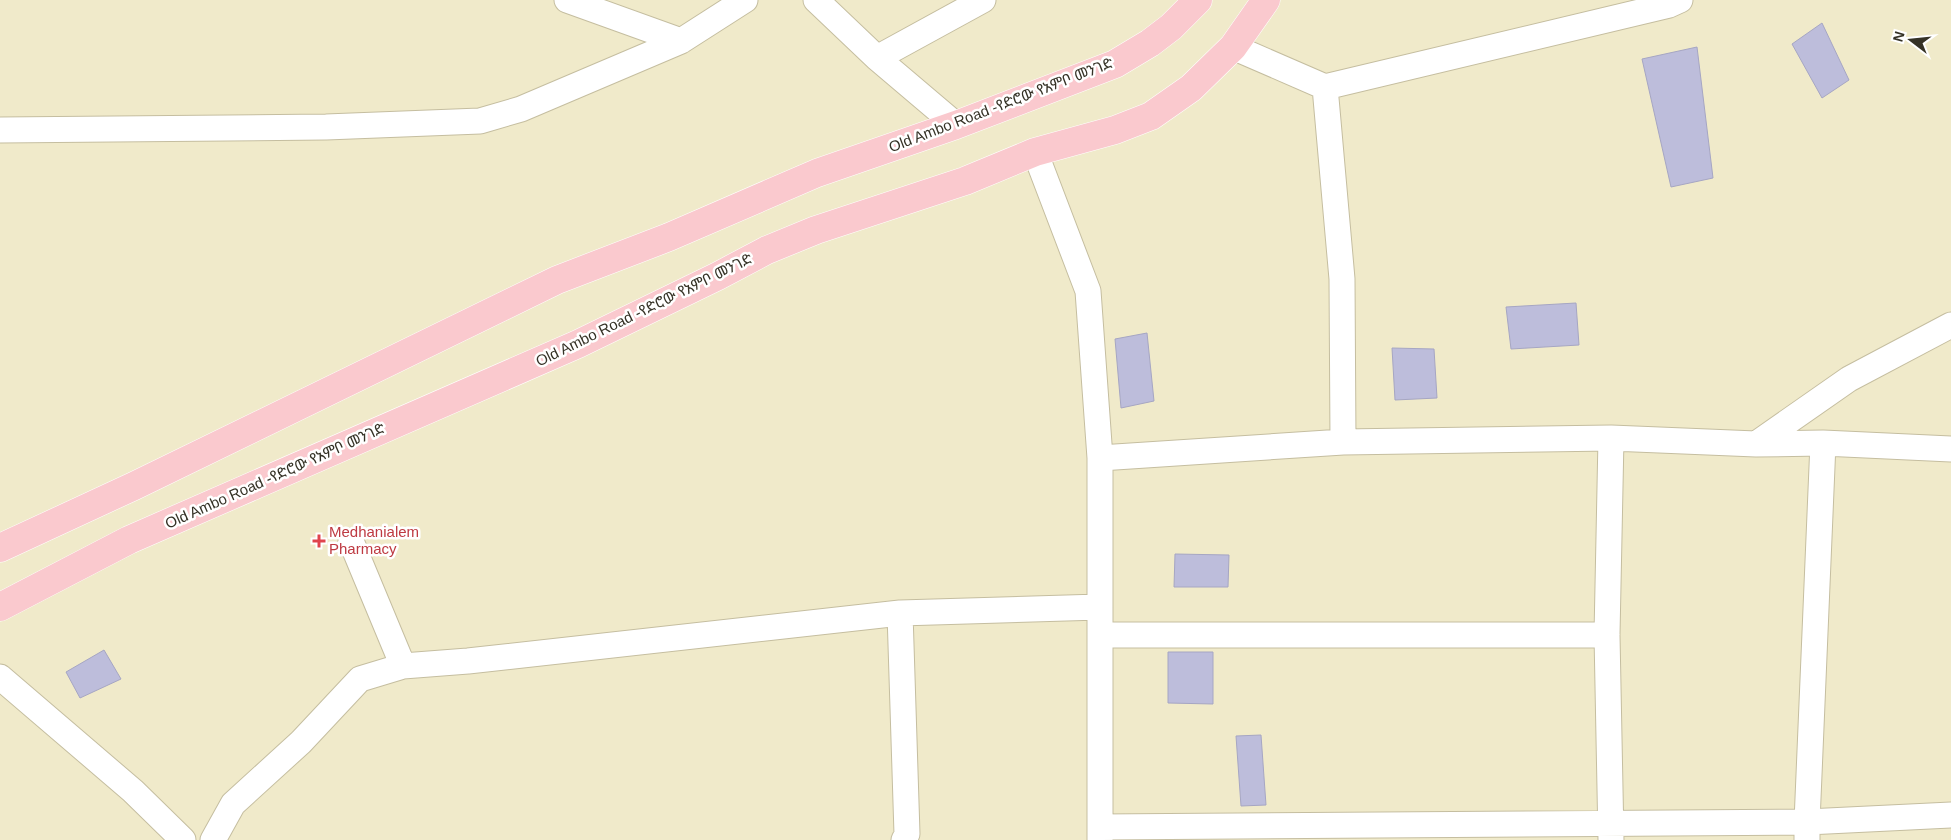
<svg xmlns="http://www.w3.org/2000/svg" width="1951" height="840" viewBox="0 0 1951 840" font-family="Helvetica,'Noto Sans Ethiopic',sans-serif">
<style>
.building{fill:#bdbddb;stroke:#a6a6c3}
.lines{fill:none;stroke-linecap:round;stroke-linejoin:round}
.street-casing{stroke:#c5bea0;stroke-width:27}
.primary-casing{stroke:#fff;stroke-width:29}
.street{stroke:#fff;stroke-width:25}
.primary{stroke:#fac9ce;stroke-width:28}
.health-dot{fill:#e0444e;stroke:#fff;stroke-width:2}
.labels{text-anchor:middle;stroke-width:5;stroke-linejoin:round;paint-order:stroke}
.street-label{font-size:15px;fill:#353226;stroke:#fff}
.health-label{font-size:15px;fill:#be3a42;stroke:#fff;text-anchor:start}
</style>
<rect width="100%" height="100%" fill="#f0eaca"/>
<path class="building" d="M1822,23l27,57 -27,18 -30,-54z
M1697,47l16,131 -42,9 -29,-128z
M1576,303l3,42 -68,4 -5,-42z
M1147,333l7,68 -33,7 -6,-69z
M1392,348l42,1 3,49 -42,2z
M1175,554l54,1 -1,32h-54z
M104,650l17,29 -41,19 -14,-26z
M1168,652h45v52l-45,-1z
M1261,735l5,70 -25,1 -5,-70z"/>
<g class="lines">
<g class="street-casing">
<path id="street" d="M567,0l114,41 64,-41
M816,0l61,58 79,67
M1233,47l92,40 17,192 1,163
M877,58l106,-58
M1325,87l344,-82 11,-5
M0,130l326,-3 154,-6 41,-12 160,-68
M1035,152l53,139 12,167v382
M1611,438l-4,197 4,205
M1756,444l93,-65 102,-54
M1100,458l243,-16 268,-4 145,6 67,-1 128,6
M351,541l52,125
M900,613l7,221 -3,6
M1100,635h507
M0,677l133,114 50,49
M1100,827l707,-5 16,-379
M213,840l20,-36 68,-62 59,-63 43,-13 65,-5 432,-48 200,-6
M1807,840v-18l144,-7"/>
</g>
<g class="primary-casing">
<path id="primary" d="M0,548l134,-62 423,-206 112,-43 148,-64 139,-48 159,-61 35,-21 21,-16 27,-27
M0,607l129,-67 449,-196 140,-68 49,-26 49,-20 149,-49 70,-29 80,-22 36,-14 40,-28 42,-41 33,-47"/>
</g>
<use href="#street" class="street"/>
<use href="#primary" class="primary"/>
</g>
<path class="health-dot" d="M316.5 533.5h5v5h5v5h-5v5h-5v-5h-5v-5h5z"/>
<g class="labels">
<g class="street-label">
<text transform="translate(1001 105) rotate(-21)" y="5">Old Ambo Road -የድሮው የአምቦ መንገድ</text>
<text transform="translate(644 310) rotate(-26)" y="5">Old Ambo Road -የድሮው የአምቦ መንገድ</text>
<text transform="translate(275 476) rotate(-24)" y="5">Old Ambo Road -የድሮው የአምቦ መንገድ</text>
</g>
<g class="health-label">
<text x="329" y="537">Medhanialem<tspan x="329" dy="17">Pharmacy</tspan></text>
</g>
</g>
<g transform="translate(1911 40) rotate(286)" stroke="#ffffff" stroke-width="4" paint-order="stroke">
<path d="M0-4L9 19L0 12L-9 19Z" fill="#353226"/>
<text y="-8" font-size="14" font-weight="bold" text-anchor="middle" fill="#353226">N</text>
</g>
</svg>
